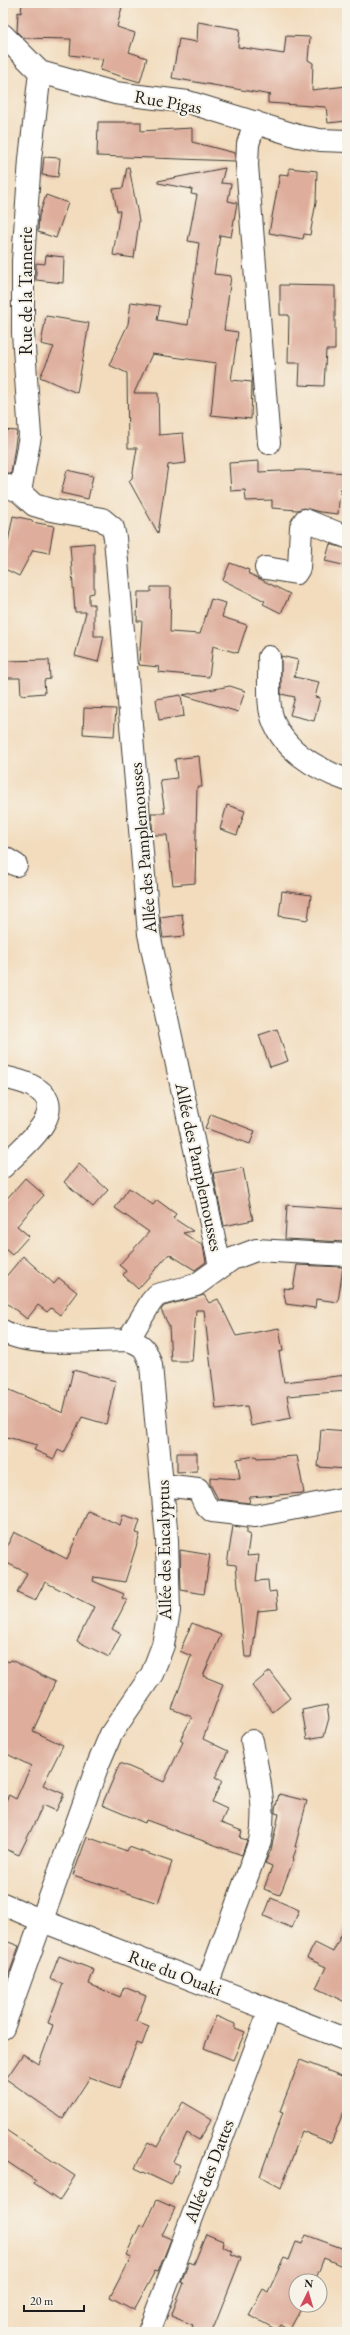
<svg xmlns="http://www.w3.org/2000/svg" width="350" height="2335" viewBox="0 0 350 2335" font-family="'EB Garamond',serif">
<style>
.building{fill:#dead9b}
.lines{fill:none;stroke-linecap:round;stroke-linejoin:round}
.minor-casing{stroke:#3c3934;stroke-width:24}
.minor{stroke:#fff;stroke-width:22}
.labels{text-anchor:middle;stroke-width:4;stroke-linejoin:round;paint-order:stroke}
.street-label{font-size:18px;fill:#1c1c1c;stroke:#f7f3e8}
</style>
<rect width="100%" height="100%" fill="#f7f3e8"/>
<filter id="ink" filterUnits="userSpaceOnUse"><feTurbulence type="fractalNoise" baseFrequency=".025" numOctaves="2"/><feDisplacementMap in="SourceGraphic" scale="8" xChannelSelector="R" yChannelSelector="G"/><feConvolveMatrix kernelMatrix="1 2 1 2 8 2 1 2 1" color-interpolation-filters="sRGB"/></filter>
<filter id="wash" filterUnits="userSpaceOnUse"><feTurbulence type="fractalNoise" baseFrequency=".012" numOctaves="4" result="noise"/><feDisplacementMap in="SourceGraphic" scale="16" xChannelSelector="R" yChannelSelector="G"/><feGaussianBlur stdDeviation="0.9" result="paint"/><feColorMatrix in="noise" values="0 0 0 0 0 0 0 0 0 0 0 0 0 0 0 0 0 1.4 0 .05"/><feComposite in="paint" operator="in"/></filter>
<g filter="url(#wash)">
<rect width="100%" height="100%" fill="#f2dcbd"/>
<g id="blocks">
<path class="building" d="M22,3h101l-6,24 18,6 -6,19 18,6 -7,24 -40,-12 3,-11 -33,-4 1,-16 -48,-1 -6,-6 1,-20 3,1z
M198,22l42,7 -2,18 46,7 2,-18 24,1 -2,23 5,3 -1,27 35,-4v35l-19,2 -2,-16 -58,-4v-8h3l-99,-17 7,-39 18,3z
M98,122h43v9l51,-3v14l43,11v8l-138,-5z
M44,157l16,1 -2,19 -16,-2z
M127,167h2l10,54 -5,37 -21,-3 7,-44h-3l-4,-22 10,-1z
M225,168l-4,15 10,1 -3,17 9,2 -6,34 -11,-2 -6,39 17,2 -7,54 14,2 -7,48 21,2 -1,37 -40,-4 5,-52 -64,-9 -18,39h24l1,42 24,-2 3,30 -18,2 -10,68 -29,-52 3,-3 5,-30h-9l-1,-75 -18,-8 19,-41 3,-22 29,4 -3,14 31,5 11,-82 -11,-2 9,-46 -6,-1 1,-5 -34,-6v-2z
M289,168l28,3 -1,31 -6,33 -6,-1 -1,5 -34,-6 11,-59 9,1z
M46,195l22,8 -12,35 -18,-6 1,-16z
M46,255l18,2 -1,26 -27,-3v-17l9,1z
M280,285l55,1v64h-9l-2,36 -25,-1 1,-22h-12l1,-48h-9z
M46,316l43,7 -12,70 -37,-16 14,-30 -13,-3z
M3,430l14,1 -6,43 -8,-2z
M259,461v11l43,-2 45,3v16h-7l-2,25 -18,-2 -16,-4 -7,2 -25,-2v-8l-26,1 -1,-11 -14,1 -2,-28z
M67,470l26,6 -5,23 -27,-6z
M13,516l19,4v2l22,4 -5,27 -16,-3 -14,26 -16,-8z
M94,543v50l-5,1v10h5v32h10l-6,26 -23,-6 11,-44h-11l-5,-67z
M330,544l17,5v17l-22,-5z
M230,563l19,7 -1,3 42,21 -9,19 -18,-9 2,-3 -42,-21z
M151,587h20l-1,45 30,2 11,-35 15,4 -4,14 25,8 -9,28 -25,-7 -4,31 -51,-5 1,-5 -20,-2 3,-44h-5l1,-29h13z
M281,656l17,4 -4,17 25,5 -4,15 5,1 -6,23 -24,-6 5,-18 -14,-3z
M49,660l1,19 -6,1 1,13 -24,2 -1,-17h-17v-17z
M230,686l15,5 -7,21 -55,-17z
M181,695l3,21 -25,4 -3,-21z
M84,708l32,1 -2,27 -31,-2z
M199,756l3,31h-5l-2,96 -22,2 -6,-50h-14l-2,-22h14l-5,-33 17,-2 -2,-19z
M227,805l18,6 -8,24 -17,-6z
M282,891l29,4 -3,25 -29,-4z
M182,914l3,22 -22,2 -3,-21z
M277,1029l11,32 -18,6 -11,-32z
M211,1114l44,17 -5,13 -45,-16z
M79,1164l29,26 -15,17 -29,-25z
M243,1168l10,52 -29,6 -11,-53z
M25,1178l19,17 -27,31 12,10 -17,19 -9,-8v-44z
M129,1188l24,17 4,-5 19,14 -3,4 20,13 -10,2 20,13 3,16 -11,8 -26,-16 -31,35 -15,-14 3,-4 -7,-6 30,-33 -34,-24z
M287,1205l60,4 -1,33 -61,-3z
M23,1256l31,28 5,-6 18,14 -17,23 -9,-7 -4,4 -9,-7 -11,14 -24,-19v-20z
M297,1265l46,2 -5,35 -22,-3 -1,9 -29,-4 -3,-16 10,1z
M204,1295l5,8 9,-4 18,37 43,-8 4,23 -4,1 5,30 63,-7v16l-60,5 4,22 -40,8 -4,-20 -31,3 -12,-99h-8l-4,51h-21l-2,-35 -8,-16 3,-4z
M73,1370l43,11 -10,43 -24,-7 -18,36 -6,-3 -4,9 -20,-9 3,-5 -34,-9v-49l60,26z
M321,1429l26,2v38l-29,-2z
M177,1453h20v18l-20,1z
M256,1456l1,2 40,-2 7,37 -54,4 -1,6 -31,-4 -8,-15v-7l30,2 -3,-20z
M88,1511l32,14 3,-10 17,5 -4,13 4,1 -15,48 -31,-5 -1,4 31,13 -2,4 5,2 -15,29 9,5 -12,23 -32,-16 17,-34 -49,-25 -10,19 -18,-8 10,-20 -24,-12v-7l11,-22 53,27z
M233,1526l14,2v6h3l-3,22 12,-1 -3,26 12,-1 1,12 7,-1 2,18 -20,2 -6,46h-7l-9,-92 -9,-1z
M180,1550l30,5 -6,39 -23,-4z
M192,1623l29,12 -18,41 20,8 -20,55 25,12 -13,27 7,3 -10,21 15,7 -6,14 21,8 -2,7 7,2 -5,15 -96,-35 -1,3 -43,-18 18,-42 44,19 19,-40 -3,-2 12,-23 -20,-8 19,-53 -11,-5z
M3,1659l6,3 2,-2 44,22 -22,49 30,14 -20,40 21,9 -8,17 -13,-6 -24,50 -16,-7v-42l6,-11 7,4 15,-33 -28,-14z
M270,1671l20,27 -17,14 -21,-26z
M327,1705l2,13 -5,18 -17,3 -5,-29z
M279,1794l28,7 -12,46h2l-4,11 1,1 -14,36 -16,-6 8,-23 -7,-3 6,-13 8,-36 -4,-1v-3z
M87,1837l40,14 2,-4 43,15 -14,41 -85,-28z
M271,1898l28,12 -7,18 -28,-12z
M347,1923v80l-31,-15 10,-21 -19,-9 8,-15 18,9z
M3,1940l16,6 -16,45z
M59,1956l35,14 -5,14 31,13 4,-10 22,9 -10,25 13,5 -7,19 -5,-2 -18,45 -29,-11 -27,42 -57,-40 17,-25 16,10 14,-39 -5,-2 15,-39 -13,-5z
M216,2016l19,8v4l10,4 -12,28 -29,-12z
M300,2060l47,18v36l-4,-1 -12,30 -29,-12 -21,57 -21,-12 23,-64 -3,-1z
M183,2102l29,17 -13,21 -12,-7 -14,29 7,3 -9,20 -36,-17 13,-26 9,5z
M3,2128l72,48 -16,25 -25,-17 2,-3 -33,-22z
M157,2200l18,8 -13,27 9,4 -13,33 -3,-1 -21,39 -24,-13 21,-40 -5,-2 14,-30 4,2z
M206,2234l17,7 -1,5 11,5 -2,3 10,4 -29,74h-21l2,-7 -22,-9 13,-33 -3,-1 8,-20 5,2z
M306,2235l41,15v18l-23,-10 -9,23h-19v25l5,3 -11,20 -9,-5 -4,6 -28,-15 14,-26 5,3 16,-34 5,2 7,-18 6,2z"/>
</g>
</g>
<g filter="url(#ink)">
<use href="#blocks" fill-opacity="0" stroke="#3c3934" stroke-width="1"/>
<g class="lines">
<g class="minor-casing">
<path id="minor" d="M3,35l37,37 75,21 73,9 110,34 22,4 27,1
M255,122l-7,22 -1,21 22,278
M3,484l17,8 14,13 17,5 51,9 11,9 2,10 34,396 71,332
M20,492l10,-56 -7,-103v-72l7,-102 10,-87
M266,568l30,5 3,-5 2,-41 4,-7 42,17
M269,657c1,18 -2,39 2,56 8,35 45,56 76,67
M3,857l13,8
M3,1077c9,2 19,4 27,8 47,22 -7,61 -27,82
M3,1331c27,17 92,9 125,9 16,5 18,9 23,25l16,175 2,71 -6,34 -11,29 -41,60 -14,33 -94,261
M128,1340l23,-38 6,-7 39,-10 36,-26 24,-9 91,5
M163,1485l35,4 7,15 7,7 43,5 92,-18
M3,1904l37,16 307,120
M207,1985l53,-144c7,-35 -2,-66 -8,-100
M149,2332l121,-322"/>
</g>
<use href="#minor" class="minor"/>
</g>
</g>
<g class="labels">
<g class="street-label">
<text transform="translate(168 102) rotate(10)" y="6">Rue Pigas</text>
<text transform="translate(26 291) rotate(-90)" y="6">Rue de la Tannerie</text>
<text transform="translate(143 848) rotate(-95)" y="6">Allée des Pamplemousses</text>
<text transform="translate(199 1167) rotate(78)" y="6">Allée des Pamplemousses</text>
<text transform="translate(164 1550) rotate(-91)" y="6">Allée des Eucalyptus</text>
<text transform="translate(175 1973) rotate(21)" y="6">Rue du Ouaki</text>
<text transform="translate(209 2171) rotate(-69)" y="6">Allée des Dattes</text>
</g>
</g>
<rect width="350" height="2335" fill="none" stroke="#f7f3e8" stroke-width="16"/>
<g transform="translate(308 2293) rotate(5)"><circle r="19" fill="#f7f3e8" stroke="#9f9d96"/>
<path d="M0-3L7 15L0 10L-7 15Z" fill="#d1495b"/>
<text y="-6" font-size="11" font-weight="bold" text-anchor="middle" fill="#1c1c1c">N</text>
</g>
<path d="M24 2305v6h60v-6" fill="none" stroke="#1c1c1c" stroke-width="2"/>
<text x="30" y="2305" font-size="12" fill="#1c1c1c" stroke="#f7f3e8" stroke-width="3" paint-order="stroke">20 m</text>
</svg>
